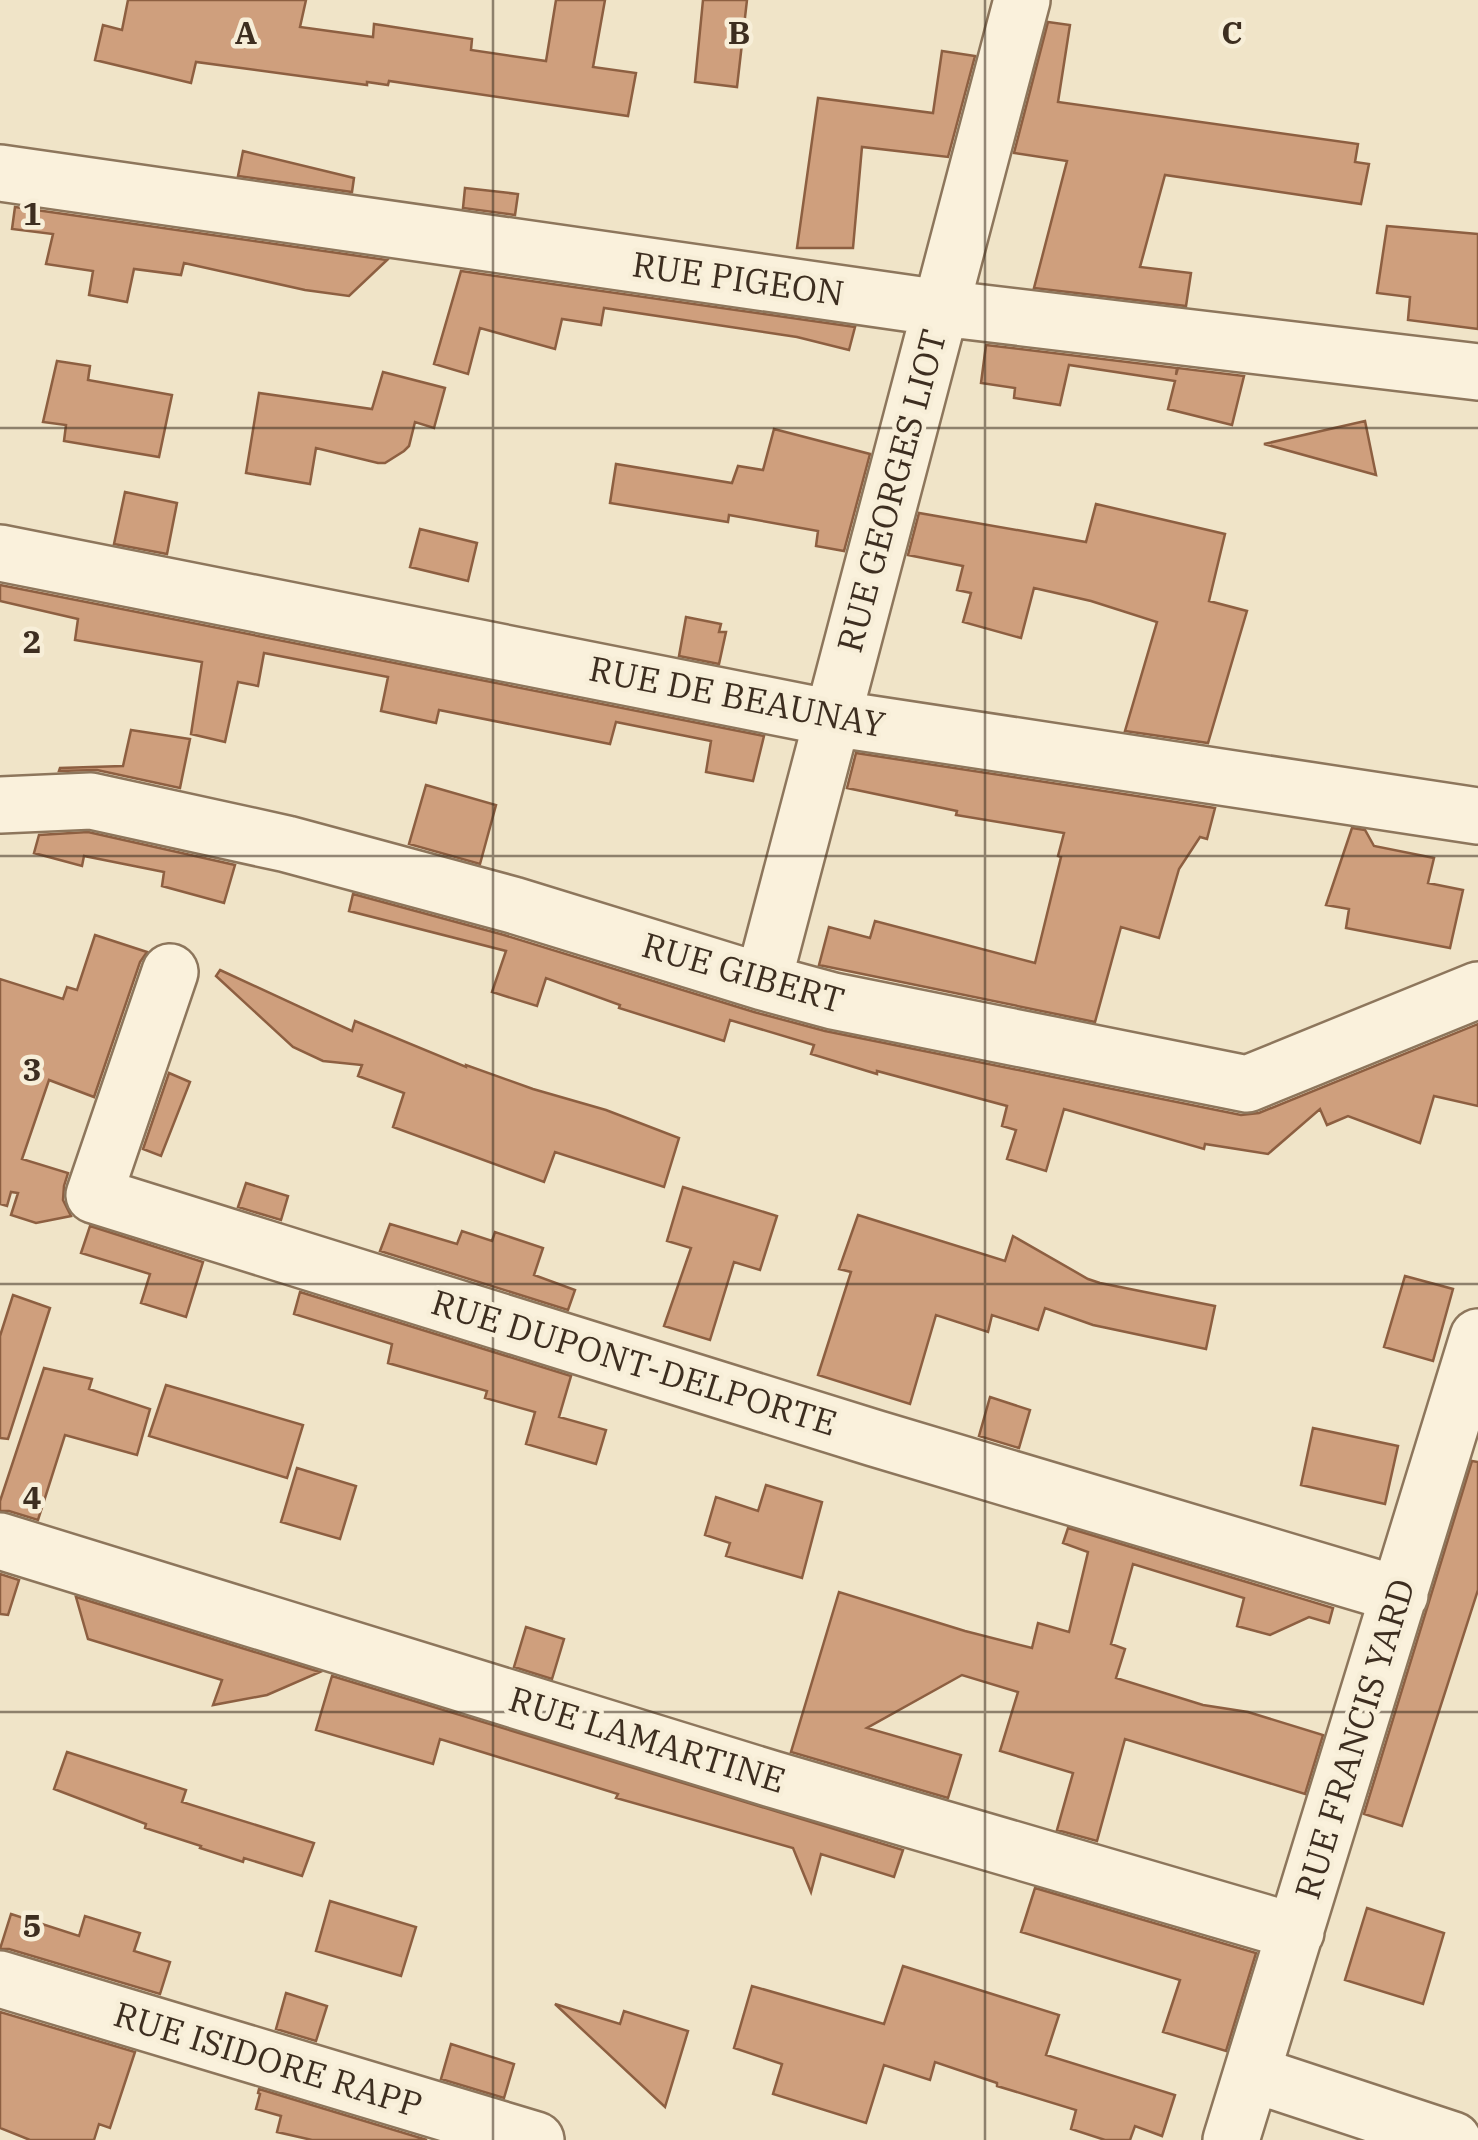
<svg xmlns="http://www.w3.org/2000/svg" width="1478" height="2140" viewBox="0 0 1478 2140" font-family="'IBM Plex Serif',serif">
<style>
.building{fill:#cf9f7d;stroke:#8d5f41;stroke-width:2.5}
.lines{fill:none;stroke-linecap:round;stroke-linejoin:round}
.minor-casing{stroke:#8d765c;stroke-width:60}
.minor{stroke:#faf1dc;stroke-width:55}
.grid{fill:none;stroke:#3d2e20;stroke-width:2.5;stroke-opacity:0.55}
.labels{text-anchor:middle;stroke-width:9;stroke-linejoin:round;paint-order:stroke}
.street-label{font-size:35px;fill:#3d2e20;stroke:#f7eed8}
.grid-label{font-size:32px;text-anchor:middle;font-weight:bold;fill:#3d2e20;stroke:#f7eed8;stroke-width:9;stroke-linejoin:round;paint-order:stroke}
</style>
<rect width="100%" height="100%" fill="#f0e4c8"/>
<path class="building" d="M128,0h178l-6,27 73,10 1,-13 98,15 -1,11 75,11 10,-61h49l-12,67 43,6 -8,43 -239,-35 -1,4 -21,-3v3l-171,-23 -5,21 -96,-23 8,-35 19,5z
M703,0h44l-10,87 -42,-5z
M1048,22l22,3 -12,77 300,42 -3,18 14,2 -8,40 -196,-29 -25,92 51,6 -5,33 -152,-18 33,-127 -53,-8z
M942,51l33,5 -27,101 -86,-10 -9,101h-56l21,-150 115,15z
M243,151l111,27 -2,14 -114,-16z
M465,188l53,6 -3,21 -52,-7z
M15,207l372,53 -38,36 -44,-6 -121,-27 -3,12 -47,-6 -7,33 -38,-7 4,-24 -47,-7 7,-30 -41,-5z
M1387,226l91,8v95l-70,-9 2,-23 -33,-4z
M461,271l394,56 -6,23 -52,-13 -193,-29 -3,17 -39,-6 -7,30 -75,-21 -12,46 -34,-10z
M986,345l191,23 -1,7 2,-7 66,8 -12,49 -64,-16 7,-28 -106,-16 -9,40 -46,-7 1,-10 -34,-5z
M57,361l33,5 -2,14 84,15 -13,62 -95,-16 2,-16 -23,-3z
M383,372l62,16 -11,40 -19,-6 -6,24 -5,5 -19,12h-7l-62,-15 -6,36 -64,-11 13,-80 113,16z
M1365,421l11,54 -112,-31z
M774,429l96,25 -26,97 -28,-5 2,-15 -89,-16 -1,7 -118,-19 6,-39 116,19 6,-17 25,4z
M125,492l52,11 -10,51 -53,-10z
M1096,504l129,30 -16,67 38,10 -39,132 -83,-12 32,-109 -66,-21 -57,-13 -13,50 -58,-16 8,-29 -14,-3 6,-24 -55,-11 11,-42 167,29z
M420,529l57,14 -9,38 -58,-14z
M0,585l764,151 -11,45 -47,-9 5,-31 -95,-19 -6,22 -171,-34 -3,13 -55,-12 7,-34 -124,-24 -6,33 -20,-4 -13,60 -34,-8 11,-72 -127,-22 3,-21 -78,-18z
M686,617l35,7 -2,8h7l-7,32 -40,-8z
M131,730l59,9 -10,49 -83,-18 -38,1 1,-3 63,-2z
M856,753l359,55 -8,31 -7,-2 -21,32 -20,69 -38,-11 -26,95 -276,-57 10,-38 41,11 5,-17 160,42 26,-106 -3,-1 6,-23 -108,-18 1,-4 -110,-23z
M426,785l70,20 -16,59 -71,-20z
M1352,828l13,2 9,16 60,12 -6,25 35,7 -13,58 -104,-20 3,-19 -23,-4z
M88,832l147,33 -11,38 -62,-17 2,-14 -80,-16 -2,10 -48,-13 5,-18z
M353,894l151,41 250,77 71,19 416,84 18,-2 219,-89v82l-44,-10 -14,47 -72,-27 -21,9 -7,-16 -52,45 -63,-10 -1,5 -140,-40 -18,62 -39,-12 9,-29 -14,-4 5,-20 -130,-35v3l-66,-20 3,-9 -84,-25 -6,21 -105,-33 1,-3 -74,-27 -9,28 -45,-14 14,-41 -157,-40z
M95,935l52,17 -7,10 -46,135 -45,-17 -27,79 46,14 -4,13 -1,14 8,16 -35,7 -25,-8 7,-22 -7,-1 -4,14 -7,-2v-225l63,20 4,-12 10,3z
M220,970l132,61 3,-10 111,46v-2l67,24 73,21 73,28 -15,49 -109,-35 -11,30 -151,-55 11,-34 -46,-17 4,-11 -39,-4 -30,-14 -77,-71z
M169,1073l21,9 -29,74 -18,-7z
M246,1183l42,13 -7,24 -43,-13z
M683,1187l94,29 -17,54 -26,-8 -24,78 -46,-14 27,-78 -24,-7z
M858,1215l147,46 8,-25 75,43 12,4 115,23 -9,43 -113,-24 -48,-17 -7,22 -46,-15 -4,17 -52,-17 -26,89 -92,-29 33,-103 -12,-3z
M390,1224l67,20 5,-13 30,10 3,-9 48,16 -9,27 41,15 -7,20 -188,-59z
M90,1226l113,36 -17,55 -45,-14 9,-29 -69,-21z
M1405,1276l48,13 -20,72 -49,-14z
M300,1292l271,84 -12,41 47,13 -10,34 -70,-20 9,-32 -50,-14 2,-7 -99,-28 4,-19 -98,-30z
M13,1295l37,13 -42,131 -8,-1v-102z
M44,1368l48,11 -3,10 61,20 -13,46 -72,-20 -27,85 -29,-9h-9v-10z
M166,1385l137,40 -16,53 -138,-42z
M990,1397l40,13 -11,38 -40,-12z
M1313,1428l85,18 -13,58 -84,-19z
M1472,1461l6,1v128l-76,236 -38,-12z
M297,1468l59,18 -16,53 -59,-17z
M766,1485l56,17 -20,76 -76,-22 4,-13 -25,-8 11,-38 42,14z
M1068,1528l265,80 -4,15 -20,-6 -39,18 -33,-9 7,-28 -111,-34 -22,80 14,5 -9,29 87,27 45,7 75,23 -18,59 -180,-55 -28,102 -40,-11 16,-57 -73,-22 18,-59 -56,-17 -95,53 94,27 -13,43 -157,-46 48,-160 126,39 67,17 6,-25 31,9 19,-80 -25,-9z
M0,1574l19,6 -11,35 -8,-1z
M76,1597l244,75 -53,23 -54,10 9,-25 -134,-41z
M526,1627l38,12 -12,40 -38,-12z
M332,1676l571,174 -9,27 -73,-23 -10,38 -18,-44 -177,-50 2,-4 -178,-55 -7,25 -117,-34z
M67,1752l119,38 -4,12 132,41 -12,33 -58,-18 -1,4 -43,-14 1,-2 -56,-18 1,-4 -92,-35z
M1035,1888l221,65 -30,98 -63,-19 17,-52 -159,-48z
M330,1901l86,26 -15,49 -85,-25z
M1367,1908l77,25 -21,71 -78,-24z
M11,1914l68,22 6,-20 55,17 -6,18 36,11 -10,32 -151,-45h-9z
M903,1966l156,49 -13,40 129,40 -13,41 -27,-10 -5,14h-25l-34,-11 5,-19 -79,-24v-3l-62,-21 -5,18 -46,-15 -18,58 -93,-29 9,-30 -48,-16 18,-62 132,38z
M286,1993l41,13 -11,35 -40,-12z
M555,2004l65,20 4,-13 64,20 -23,76z
M0,2012l135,40 -25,76 -11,-4 -5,16h-64l-30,-12z
M451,2044l63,20 -10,34 -63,-19z
M259,2089l168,51h-115l-35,-8 4,-16 -25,-7 4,-15 -2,-1z"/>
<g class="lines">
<g class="minor-casing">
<path id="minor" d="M0,173l941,135 537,64
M0,553l832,165 646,98
M0,805l91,-4 196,43 226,61 250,77 70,19 414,83 231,-94
M170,972l-76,223 780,243 526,157
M763,982l259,-982
M0,1541l772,238 524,153
M0,1979l536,161
M1253,2074l200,66
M1231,2140l247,-803"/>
</g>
<use href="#minor" class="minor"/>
</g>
<path class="grid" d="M493,0v2140M985,0v2140M0,428h1478M0,856h1478M0,1284h1478M0,1712h1478"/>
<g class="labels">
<g class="street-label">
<text transform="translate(738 279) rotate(8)" y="12">RUE PIGEON</text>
<text transform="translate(892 491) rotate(-75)" y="12">RUE GEORGES LIOT</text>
<text transform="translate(737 697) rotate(11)" y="12">RUE DE BEAUNAY</text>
<text transform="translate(743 973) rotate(16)" y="12">RUE GIBERT</text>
<text transform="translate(634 1363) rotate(17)" y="12">RUE DUPONT-DELPORTE</text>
<text transform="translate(1355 1739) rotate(-73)" y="12">RUE FRANCIS YARD</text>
<text transform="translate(647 1740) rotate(17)" y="12">RUE LAMARTINE</text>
<text transform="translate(268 2060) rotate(17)" y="12">RUE ISIDORE RAPP</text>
</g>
</g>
<g class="grid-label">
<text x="246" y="44">A</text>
<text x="739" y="44">B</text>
<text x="1232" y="44">C</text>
<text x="32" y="225">1</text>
<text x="32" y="653">2</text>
<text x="32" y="1081">3</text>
<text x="32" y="1509">4</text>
<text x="32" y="1937">5</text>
</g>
</svg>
